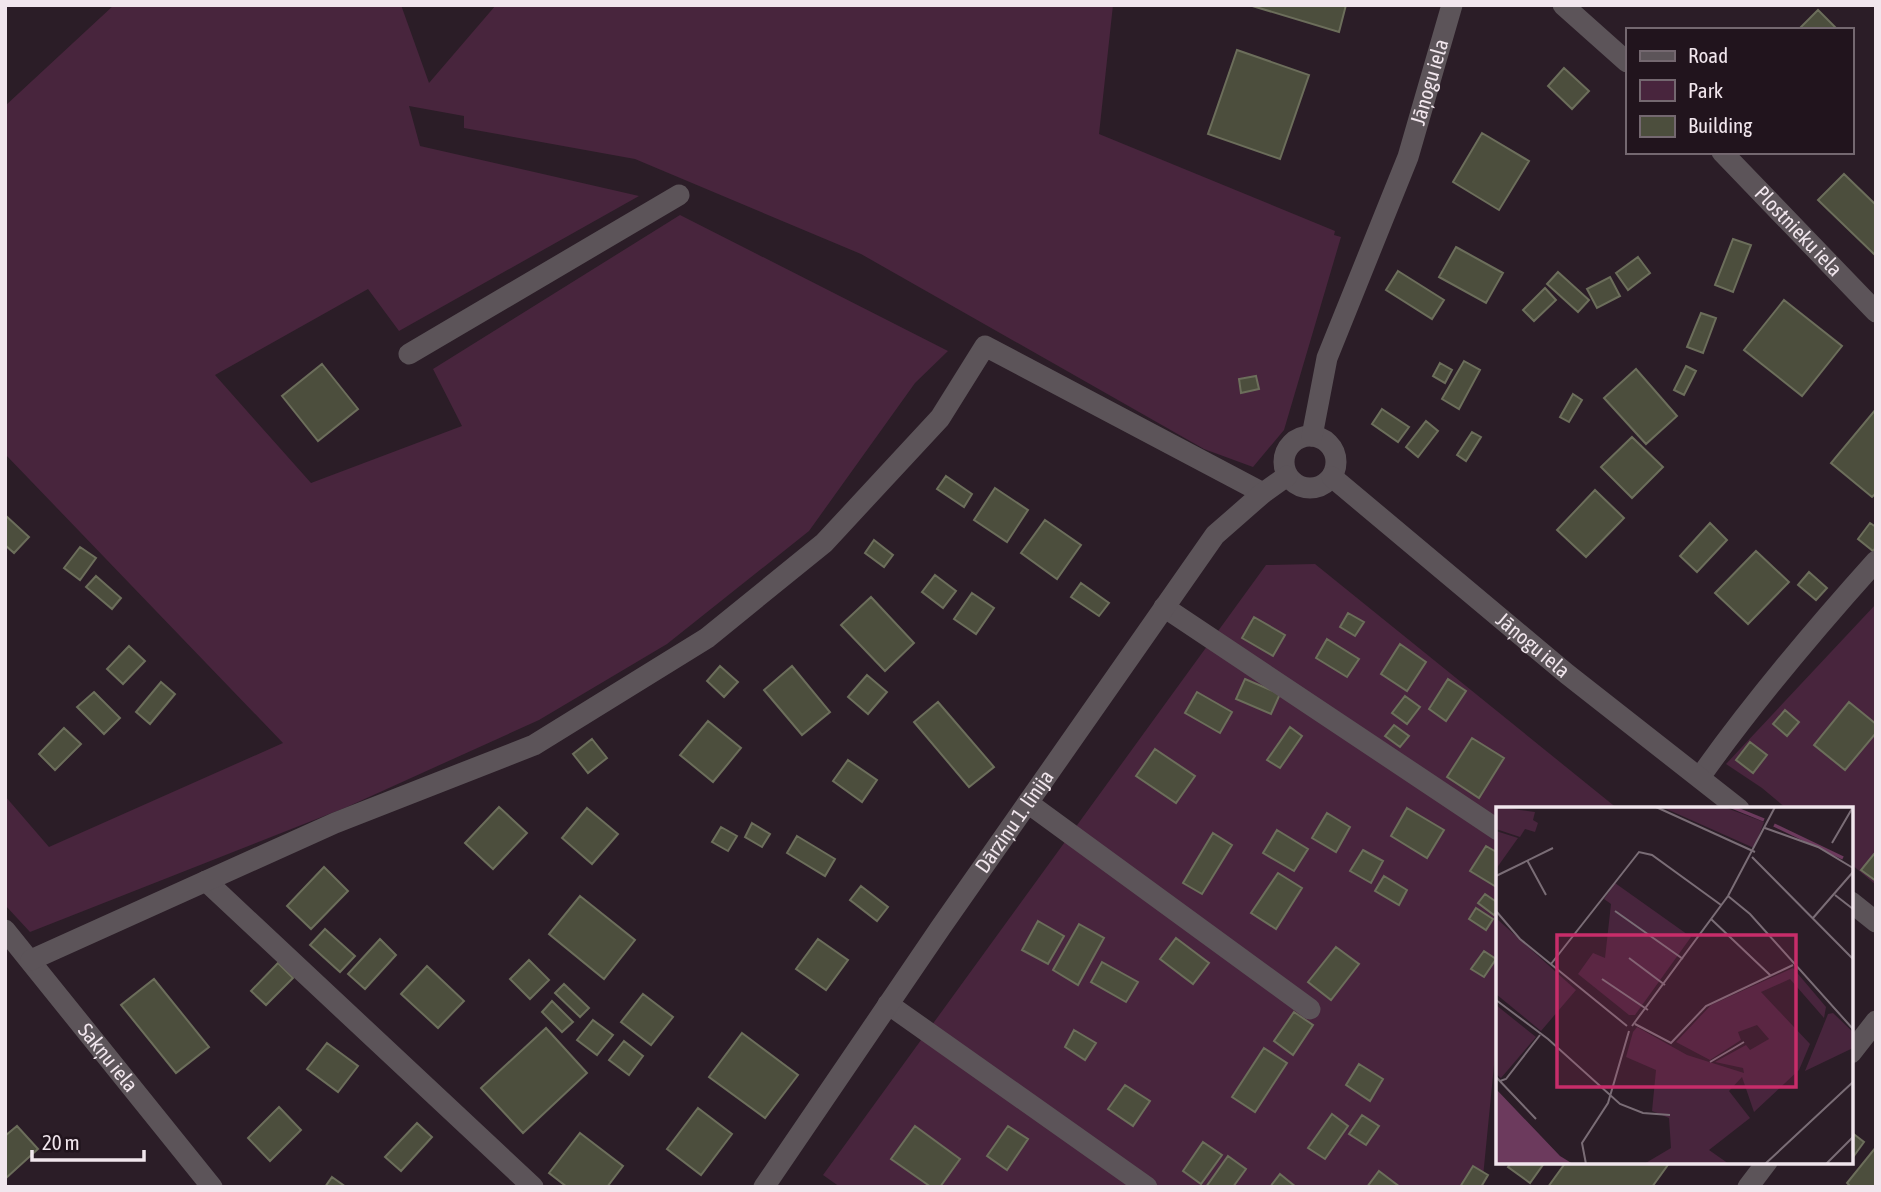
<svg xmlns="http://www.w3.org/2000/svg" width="1881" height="1192" viewBox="0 0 1881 1192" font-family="'Asap Condensed',sans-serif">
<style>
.green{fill:#48253d}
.building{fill:#4c4e3d;stroke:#6c6e5b;stroke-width:2}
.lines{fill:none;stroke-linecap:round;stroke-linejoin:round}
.lane{stroke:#5c5459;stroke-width:21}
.street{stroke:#5c5459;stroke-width:21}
.labels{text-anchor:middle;stroke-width:6;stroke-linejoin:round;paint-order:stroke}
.street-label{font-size:21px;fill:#f1e6ed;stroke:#21141d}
.inset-river{fill:none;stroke:#6c3a5d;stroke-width:3.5}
.inset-road{fill:none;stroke:#7a6d76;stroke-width:2}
.view{fill:#c72d6a;fill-opacity:0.15;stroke:#c72d6a;stroke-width:3.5}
.inset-edge{fill:none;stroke:#f1e6ed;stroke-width:3.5}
</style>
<rect width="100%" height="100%" fill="#2b1d27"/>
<path class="green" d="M114,5h287l28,78 67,-78h617l-14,129 236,97 -1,4 7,2 -57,193 -31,37 -49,-18 -343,-195 -226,-95 -171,-31v-12l-55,-10 11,40 219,50 -240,135 -31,-42 -153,86 96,108 151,-57 -29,-57 247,-154 268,136 -33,32 -106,148 -142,113 -128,76 -192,87 -317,125 -25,-27v-109l44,51 234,-104 -278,-289v-348z
M1315,564l303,245h-120v216l-16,162h-642l-17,-12 443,-610z
M1876,604v281l-25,-21v-55h-64l-25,-21 -36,-24z"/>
<path class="building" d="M1249,5h97l-7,27z
M1818,10l20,20h-40z
M1237,50l72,25 -29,84 -72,-25z
M1564,68l25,23 -17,18 -24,-23z
M1482,133l47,28 -30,49 -46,-28z
M1844,174l32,31v51l-58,-56z
M1733,239l18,6 -18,47 -18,-7z
M1456,247l47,26 -17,30 -47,-26z
M1638,257l12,16 -22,17 -12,-17z
M1398,271l46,29 -12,19 -46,-29z
M1558,272l31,28 -11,12 -31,-28z
M1610,277l10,19 -23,12 -10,-19z
M1545,288l11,12 -22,21 -11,-11z
M1784,300l58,46 -40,50 -58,-46z
M1701,313l15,5 -13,35 -16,-6z
M1464,361l16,9 -21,39 -17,-10z
M1440,363l12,7 -7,13 -12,-7z
M322,364l36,45 -40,32 -36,-45z
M1686,366l10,5 -12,24 -10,-5z
M1636,369l41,47 -31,28 -42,-46z
M1256,376l3,13 -18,4 -2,-14z
M1573,394l9,6 -13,22 -9,-5z
M1382,409l27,18 -11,15 -26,-18z
M1876,409v84l-4,4 -41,-34z
M1426,421l12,10 -20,26 -12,-10z
M1472,432l9,5 -15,24 -9,-6z
M1632,437l31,30 -31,31 -31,-31z
M946,476l26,18 -8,13 -27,-18z
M995,488l33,22 -21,32 -33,-22z
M1595,490l29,28 -38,39 -29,-27z
M5,515l24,22 -15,16 -9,-8z
M1045,520l36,25 -24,34 -36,-26z
M1710,523l17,17 -30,32 -17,-16z
M1870,523l6,4v20l-3,4 -15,-12z
M874,540l19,15 -9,12 -19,-14z
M80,547l16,11 -16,22 -16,-12z
M1756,551l33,31 -41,42 -33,-31z
M1809,572l18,16 -11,12 -18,-15z
M935,575l21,16 -13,17 -21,-16z
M96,576l25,22 -9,11 -26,-22z
M1081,583l28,20 -10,13 -28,-19z
M972,593l22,15 -18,26 -22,-15z
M871,597l43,46 -29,28 -44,-46z
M1348,613l16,9 -9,14 -15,-9z
M1254,617l31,18 -12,21 -31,-18z
M1327,639l32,20 -12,18 -31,-19z
M1400,644l26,18 -19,29 -26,-17z
M129,646l16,15 -22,23 -16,-15z
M720,666l18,16 -14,15 -17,-16z
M792,666l38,46 -28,23 -38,-45z
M867,675l20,17 -19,22 -20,-17z
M1245,679l35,15 -9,20 -35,-15z
M1448,679l18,12 -20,30 -17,-12z
M161,682l14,12 -25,30 -14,-12z
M94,692l26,26 -16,16 -27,-27z
M1197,692l35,20 -12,21 -35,-20z
M1405,696l15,11 -13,17 -15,-11z
M938,702l56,65 -25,20 -55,-65z
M1849,702l27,22v9l-31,37 -31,-25z
M1785,710l14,12 -12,14 -14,-12z
M708,721l33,27 -28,34 -33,-27z
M1394,725l15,11 -9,11 -15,-11z
M1290,727l12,9 -22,32 -13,-8z
M64,728l17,16 -26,26 -16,-16z
M1472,738l32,20 -25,40 -32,-21z
M592,739l15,19 -19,15 -15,-19z
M1750,742l17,13 -14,18 -17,-13z
M1155,749l40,27 -19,27 -40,-27z
M848,760l29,20 -15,22 -29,-21z
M499,807l28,26 -34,36 -28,-26z
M587,808l31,26 -26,30 -30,-26z
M1407,808l37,22 -17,28 -36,-22z
M1327,813l23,14 -14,25 -24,-14z
M752,823l18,11 -8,13 -17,-10z
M721,827l16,9 -9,15 -16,-9z
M1277,830l31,19 -14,22 -31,-18z
M1213,833l19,12 -30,49 -19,-11z
M797,836l38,23 -10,17 -38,-23z
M1486,846l12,7v35l-28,-17z
M1363,850l20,11 -12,22 -21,-12z
M1874,854l2,1v26l-15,-11z
M324,867l24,24 -37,38 -24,-23z
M1278,873l24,15 -26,41 -25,-16z
M1384,876l23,14 -8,15 -24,-14z
M861,886l27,21 -11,14 -27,-21z
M1485,894l13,9v7l-4,5 -16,-12z
M580,896l55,44 -31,39 -55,-45z
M1476,908l17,11 -7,11 -17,-11z
M1038,921l26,15 -16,28 -26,-14z
M1079,924l25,14 -26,47 -25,-15z
M325,929l30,27 -15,16 -30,-27z
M1176,938l33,25 -16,21 -33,-25z
M380,939l16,16 -31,34 -17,-15z
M818,939l30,21 -22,30 -30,-21z
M1336,947l23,17 -28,36 -23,-18z
M1484,951l12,8 -12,18 -13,-8z
M529,960l20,20 -19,19 -20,-20z
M1102,962l36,20 -12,20 -35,-20z
M278,963l15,15 -27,27 -15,-14z
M427,966l37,35 -26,27 -37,-34z
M154,979l55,68 -33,26 -55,-68z
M564,984l25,24 -9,9 -25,-24z
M643,994l30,23 -22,28 -30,-23z
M552,1001l21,21 -11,10 -20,-20z
M1294,1012l19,13 -20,30 -19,-14z
M593,1020l20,15 -16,20 -20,-15z
M546,1028l41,45 -64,60 -42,-45z
M1074,1030l22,13 -11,17 -20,-13z
M742,1033l56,42 -33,43 -56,-41z
M624,1041l19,15 -14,19 -20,-15z
M327,1043l31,23 -20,26 -31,-23z
M1264,1048l23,15 -32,49 -23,-15z
M1359,1064l24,15 -13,22 -24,-16z
M1125,1085l25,16 -17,25 -25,-17z
M279,1107l22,23 -31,31 -22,-23z
M698,1108l34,26 -31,41 -34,-26z
M1332,1114l16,12 -23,33 -17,-11z
M1362,1115l17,11 -13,19 -17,-11z
M417,1123l15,14 -31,34 -16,-14z
M17,1126l21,23 -33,30v-43z
M915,1126l45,33 -20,28h-9l-40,-28z
M1008,1126l20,13 -21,31 -20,-14z
M1851,1132l13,10 -13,18z
M580,1133l43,33 -16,21h-40l-18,-14z
M1203,1142l19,13 -21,29 -18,-13z
M1876,1147v40h-25l-4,-4z
M1228,1156l18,13 -13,18h-27z
M1512,1162h33l-15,21 -22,-16z
M1566,1162h104l-18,25h-104z
M1473,1166l15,9 -7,12h-21z
M1379,1171l21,16h-33z
M1280,1174l16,13h-26z
M332,1177l14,10h-21z"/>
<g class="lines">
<path class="lane" d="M1700,777c54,-76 114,-147 176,-216"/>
<g class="street">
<path d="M1563,5l64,57"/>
<path id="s1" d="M1722,152l154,160"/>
<path d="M409,354l270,-159"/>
<circle cx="1310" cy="462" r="26"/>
<path id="s2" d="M1312,436l15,-78 81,-201 44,-152"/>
<path id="s3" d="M1332,477l235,197 172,135"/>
<path d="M1164,607l334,223"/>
<path d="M1028,803l282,206"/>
<path d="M206,881l327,306"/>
<path d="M1851,902l25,20"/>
<path id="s4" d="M5,930l207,257"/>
<path d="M31,960l304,-137 199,-78 173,-107 117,-95 116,-125 45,-72 278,147"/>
<path d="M888,1004l259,183"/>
<path d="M1851,1053l25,-32"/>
<path id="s5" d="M764,1187l177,-260 274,-392 48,-42 24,-17"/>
<path d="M1748,1187l19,-25"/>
</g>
</g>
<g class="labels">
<g class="street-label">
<text dy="7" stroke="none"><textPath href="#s2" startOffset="374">Jāņogu iela</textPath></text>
<text dy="7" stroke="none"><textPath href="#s1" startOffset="110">Plostnieku iela</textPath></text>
<text dy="7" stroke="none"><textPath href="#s3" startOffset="262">Jāņogu iela</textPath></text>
<text dy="7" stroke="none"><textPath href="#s5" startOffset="443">Dārziņu 1. līnija</textPath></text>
<text dy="7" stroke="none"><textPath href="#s4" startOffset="164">Sakņu iela</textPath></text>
</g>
</g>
<g transform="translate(1496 807)">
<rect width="357" height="357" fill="#2b1d27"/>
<path d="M0,0l39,5 -2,8 5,3 -3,9 -10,-3 -5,8 -24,-8zM166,0h62l40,15 -10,26zM0,24l22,7 -22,31zM119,76l76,54 -56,78h-6l-51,-41 15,-21 12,5 6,-54 -7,-5zM0,111l80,72 -35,41 -45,-37zM297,161l33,39 -2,11 -34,-39 -29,13 49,52 -11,26 -45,42 -12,-35 -13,14 21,27 -41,32 20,14h-85l27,-16 -2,-30 -17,-7 4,-41 -30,-13 7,-25 4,-5 50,28 57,18 -1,-5 -28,-6 31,-17 4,5 19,-11 -12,-14 -19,7 3,8 -31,20 -34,-18 35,-37zM0,198l40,32 -35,41 -5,-4zM337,206l20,19v16l-48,23 23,-57z" fill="#48253d"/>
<path d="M0,282l64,67 13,8h-77z" fill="#6c3a5d"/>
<path class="inset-river" d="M236,0l32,13M278,18l69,33"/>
<path class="inset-road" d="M160,0l99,45M269,21l53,19 35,21M336,36l21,-36M256,50l101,102M31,53l19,35M0,69l57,-28M339,88l18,14M232,89l22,18 103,115M0,104l24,28 107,87M119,104l68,48M317,111l40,-46M215,112l59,56M133,151l36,27M55,157l88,-112 13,3 69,50M106,172l46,31M0,193l52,39 72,65 23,9 27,2M139,217l36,19 35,-37 87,-41M136,219l96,-130 47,-89M214,255l34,-20M0,270l40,42M4,274l6,-2 34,-44M90,357l-4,-21 26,-40 21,-72M269,357l88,-82M330,357l27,-27"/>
<path class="view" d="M61,128h239v152h-239z"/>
<rect width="357" height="357" class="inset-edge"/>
</g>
<rect width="1881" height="1192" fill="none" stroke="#f1e6ed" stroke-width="14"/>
<rect x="1626" y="28" width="228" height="126" fill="#21141d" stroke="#746870" stroke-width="2"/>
<rect x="1640" y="51" width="35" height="10" fill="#5c5459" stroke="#746870" stroke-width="2"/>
<text x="1688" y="63" font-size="21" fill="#f1e6ed">Road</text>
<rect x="1640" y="80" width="35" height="21" fill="#48253d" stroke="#746870" stroke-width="2"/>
<text x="1688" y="98" font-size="21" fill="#f1e6ed">Park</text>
<rect x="1640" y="116" width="35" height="21" fill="#4c4e3d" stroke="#746870" stroke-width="2"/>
<text x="1688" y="133" font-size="21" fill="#f1e6ed">Building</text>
<path d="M32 1150v10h112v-10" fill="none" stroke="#f1e6ed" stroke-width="3.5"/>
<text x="42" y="1150" font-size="21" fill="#f1e6ed" stroke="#21141d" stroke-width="5" paint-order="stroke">20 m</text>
</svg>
